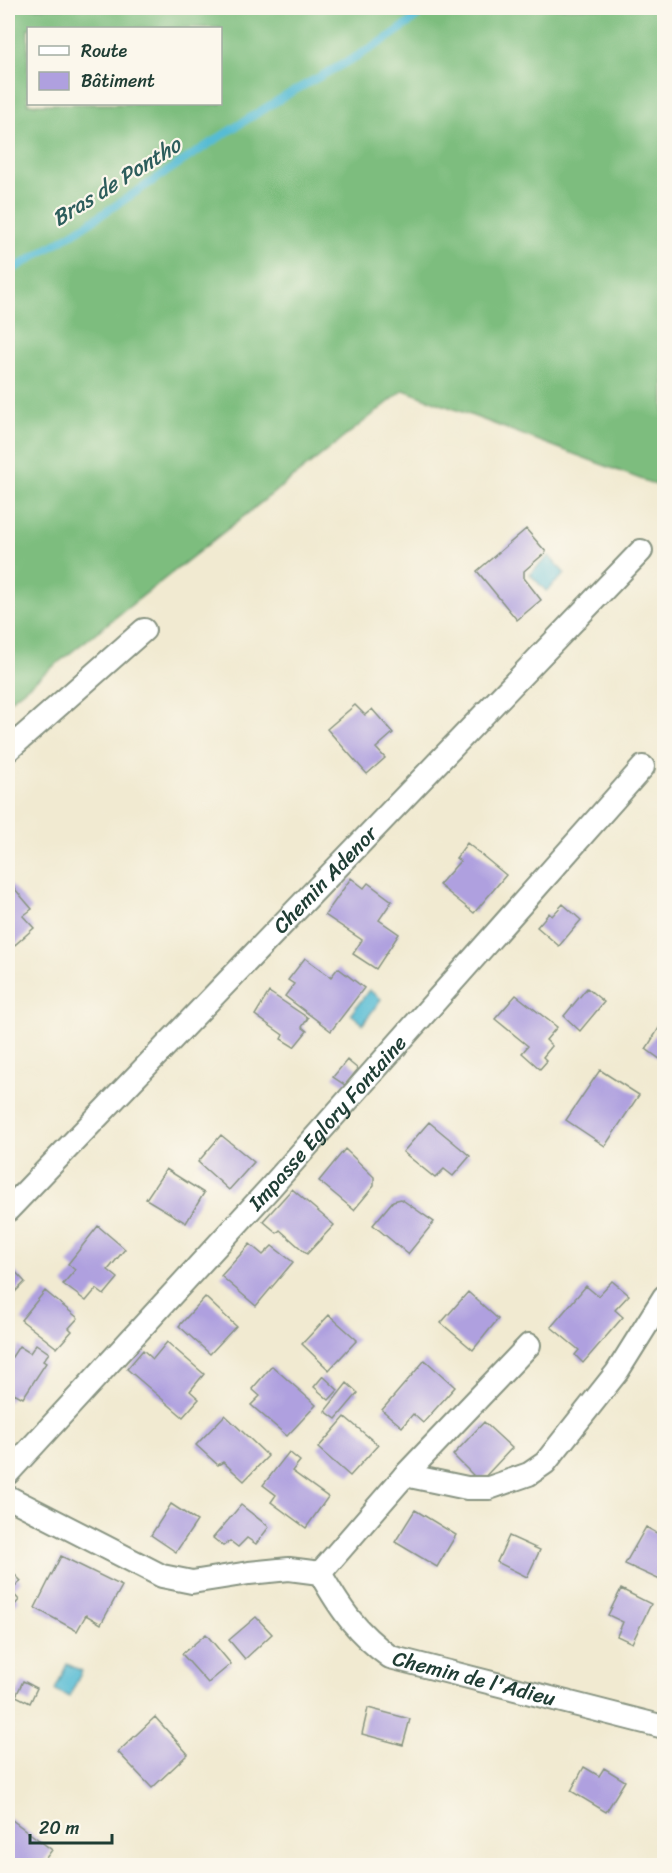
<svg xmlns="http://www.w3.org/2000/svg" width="672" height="1873" viewBox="0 0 672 1873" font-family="Sriracha,sans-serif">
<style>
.forest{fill:#7dbd7e;stroke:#4e7d59;stroke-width:1.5;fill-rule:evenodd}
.water{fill:#56bcd4;stroke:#3a7c84;stroke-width:1.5}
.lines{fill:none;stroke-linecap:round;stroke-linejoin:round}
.stream{stroke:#56bcd4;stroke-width:8}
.building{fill:#afa0df}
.street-casing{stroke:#889482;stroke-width:26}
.street{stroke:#fff;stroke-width:22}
.labels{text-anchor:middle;stroke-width:4.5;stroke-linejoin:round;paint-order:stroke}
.street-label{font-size:21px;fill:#1f3d34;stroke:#fbf7ec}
.water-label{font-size:22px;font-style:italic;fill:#2d5d5c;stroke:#fbf7ec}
</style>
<rect width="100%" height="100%" fill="#fbf7ec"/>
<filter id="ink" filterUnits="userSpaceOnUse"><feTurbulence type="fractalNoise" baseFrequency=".0167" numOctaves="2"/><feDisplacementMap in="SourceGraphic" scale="12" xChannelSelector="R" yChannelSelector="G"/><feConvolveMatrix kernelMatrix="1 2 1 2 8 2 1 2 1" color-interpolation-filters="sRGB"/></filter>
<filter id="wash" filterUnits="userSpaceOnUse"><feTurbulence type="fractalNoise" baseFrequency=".008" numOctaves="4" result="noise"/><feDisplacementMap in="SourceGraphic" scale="24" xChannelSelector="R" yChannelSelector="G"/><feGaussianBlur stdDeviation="1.35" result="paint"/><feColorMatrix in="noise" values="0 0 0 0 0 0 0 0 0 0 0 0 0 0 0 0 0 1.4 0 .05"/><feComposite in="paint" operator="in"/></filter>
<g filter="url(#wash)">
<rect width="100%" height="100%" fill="#f1ead1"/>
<path class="forest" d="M8,8h656v480l-260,-98 -396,312zM28,28h192v76h-192z"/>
<path class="water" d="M549,556l16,18 -19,17 -16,-17z
M369,990l12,9 -18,25 -12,-10z
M67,1664l15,7 -13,26 -14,-7z"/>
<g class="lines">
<path class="stream" d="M8,272c92,-52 178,-116 269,-171 50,-31 106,-53 150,-93"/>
</g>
<g id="blocks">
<path class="building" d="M526,529l20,23 -22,19v7l17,22 -24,20 -40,-49z
M355,705l10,10 7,-6 21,24 -17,15 9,10 -18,16 -40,-45z
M467,843l39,32 -32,38 -35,-28 21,-24 -4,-3z
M351,878l13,10 4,-5 24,18 -13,19 20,14 -23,35 -23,-15 9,-14 -37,-25z
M8,881l24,28 -9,7 11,12 -26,23z
M563,904l18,16 -22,26 -22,-19 12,-14 3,3z
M305,958l26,19 7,-9 26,20 -33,43 -46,-35 9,-12 -6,-4z
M587,988l17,14 -24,29 -16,-15z
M269,992l39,26 -6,9 5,4 -13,16 -13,-8 2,-4 -28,-20z
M516,995l41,32 -11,13 6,6 -9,11 4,4 -7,8 -18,-16 6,-7 -33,-27z
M664,1020v42l-18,-13z
M347,1060l11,9 -13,16 -12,-8z
M600,1070l39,25 -34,51 -39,-26z
M429,1122l41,34 -17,20 -9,-7 -9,9 -32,-26z
M221,1135l33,27 -25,28 -31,-28z
M345,1149l29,28v9l-20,24 -35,-29z
M166,1169l38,24 -18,30 -40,-24z
M292,1189l42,36 -27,29 -27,-24 -3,3 -14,-12z
M401,1199l33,23 -26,32 -35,-29 20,-24z
M98,1226l27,23 -17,21 10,8 -14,17 -8,-6 -10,12 -23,-17 12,-14 -7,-6z
M250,1244l13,11 9,-9 21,16 -37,44 -35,-30z
M8,1264l17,18 -17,17z
M612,1281l17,14 -14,15 8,7 -40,46 -8,-8 4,-5 -28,-23 35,-41 12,10z
M45,1291l33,27 -9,10 3,3 -15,17 -36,-28z
M468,1292l30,27 -25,31 -32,-27z
M205,1297l31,29 -26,28 -31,-28z
M329,1315l28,25 -28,30 -27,-26z
M167,1342l37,32 -14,17 9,8 -16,18 -56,-48 16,-19 10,9z
M36,1344l13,9 -6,8 3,2 -23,35 -9,-5 -6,10v-40l11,-17 11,7z
M425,1360l30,27 -32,36 -10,-9 -11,13 -20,-17z
M272,1366l44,39 -29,31 -36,-31 9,-9 -8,-7z
M323,1376l15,14 -9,10 -15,-13z
M347,1383l11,10 -22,26 -11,-8z
M225,1415l43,41 -24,25 -21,-19 -5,3 -22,-20z
M345,1417l33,28 -28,31 -32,-28z
M484,1422l28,26 -32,34 -27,-27z
M289,1452l11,9 -8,10 36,26 -22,31 -35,-26 5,-7 -13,-10z
M171,1504l26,17 -21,31 -25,-17z
M241,1505l28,22 -13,17 -9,-6 -9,9 -8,-6 -7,5 -10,-8z
M415,1510l41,25 -19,32 -42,-25z
M646,1527l18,10v34l-4,9 -35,-16z
M509,1536l31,14 -13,27 -30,-15z
M61,1556l61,30 -21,38 -15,-9 -9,16 -42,-23z
M8,1568l13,13 -10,10 8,9 -11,13z
M621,1589l30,15 -19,39 -15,-7 6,-14 -15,-7z
M256,1617l16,17 -27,25 -16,-19z
M206,1634l25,30 -23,19 -26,-29z
M23,1681l14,7 -7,15 -14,-7z
M368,1708l42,11 -7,26 -41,-11z
M155,1717l33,37 -36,34 -34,-36z
M584,1767l15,9 5,-8 21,13 -19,31 -35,-21z
M8,1817l44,33 -12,16h-32z"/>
</g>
</g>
<g filter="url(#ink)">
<use href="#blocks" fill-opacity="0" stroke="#889482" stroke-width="1.5"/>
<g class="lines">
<g class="street-casing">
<g id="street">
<path d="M8,750l136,-120"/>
<path id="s1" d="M8,1210l633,-659"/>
<path id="s2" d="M8,1473l262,-285 373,-421"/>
<path d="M405,1475l62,13h22l40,-14 16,-11 72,-91 47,-75"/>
<path id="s3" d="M8,1497l154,79 30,6 57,-9 40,-4 31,4c21,37 36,59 70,84l274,70"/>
<path d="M320,1573l85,-98 124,-130"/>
</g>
</g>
<use href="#street" class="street"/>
</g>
</g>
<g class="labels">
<g class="street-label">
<text dy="7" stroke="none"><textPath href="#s1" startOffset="458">Chemin Adenor</textPath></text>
<text dy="7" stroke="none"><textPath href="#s2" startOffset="474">Impasse Eglory Fontaine</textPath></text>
<text dy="7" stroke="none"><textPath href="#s3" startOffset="530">Chemin de l'Adieu</textPath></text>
</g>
<g class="water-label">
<text transform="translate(116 181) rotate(-32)" y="8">Bras de Pontho</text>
</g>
</g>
<rect width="672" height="1873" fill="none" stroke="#fbf7ec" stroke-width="30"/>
<rect x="27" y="27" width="195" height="78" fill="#fbf7ec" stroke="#a3ada2" stroke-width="1.5"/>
<rect x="39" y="46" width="30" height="9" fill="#ffffff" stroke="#a3ada2" stroke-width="1.5"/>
<text x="81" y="57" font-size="18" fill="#1f3d34">Route</text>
<rect x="39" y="72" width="30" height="18" fill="#afa0df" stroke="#a3ada2" stroke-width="1.5"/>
<text x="81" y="87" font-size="18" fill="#1f3d34">Bâtiment</text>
<path d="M30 1834v9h82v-9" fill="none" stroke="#1f3d34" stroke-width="3"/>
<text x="39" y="1834" font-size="18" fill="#1f3d34" stroke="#fbf7ec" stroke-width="4.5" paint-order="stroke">20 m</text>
</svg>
